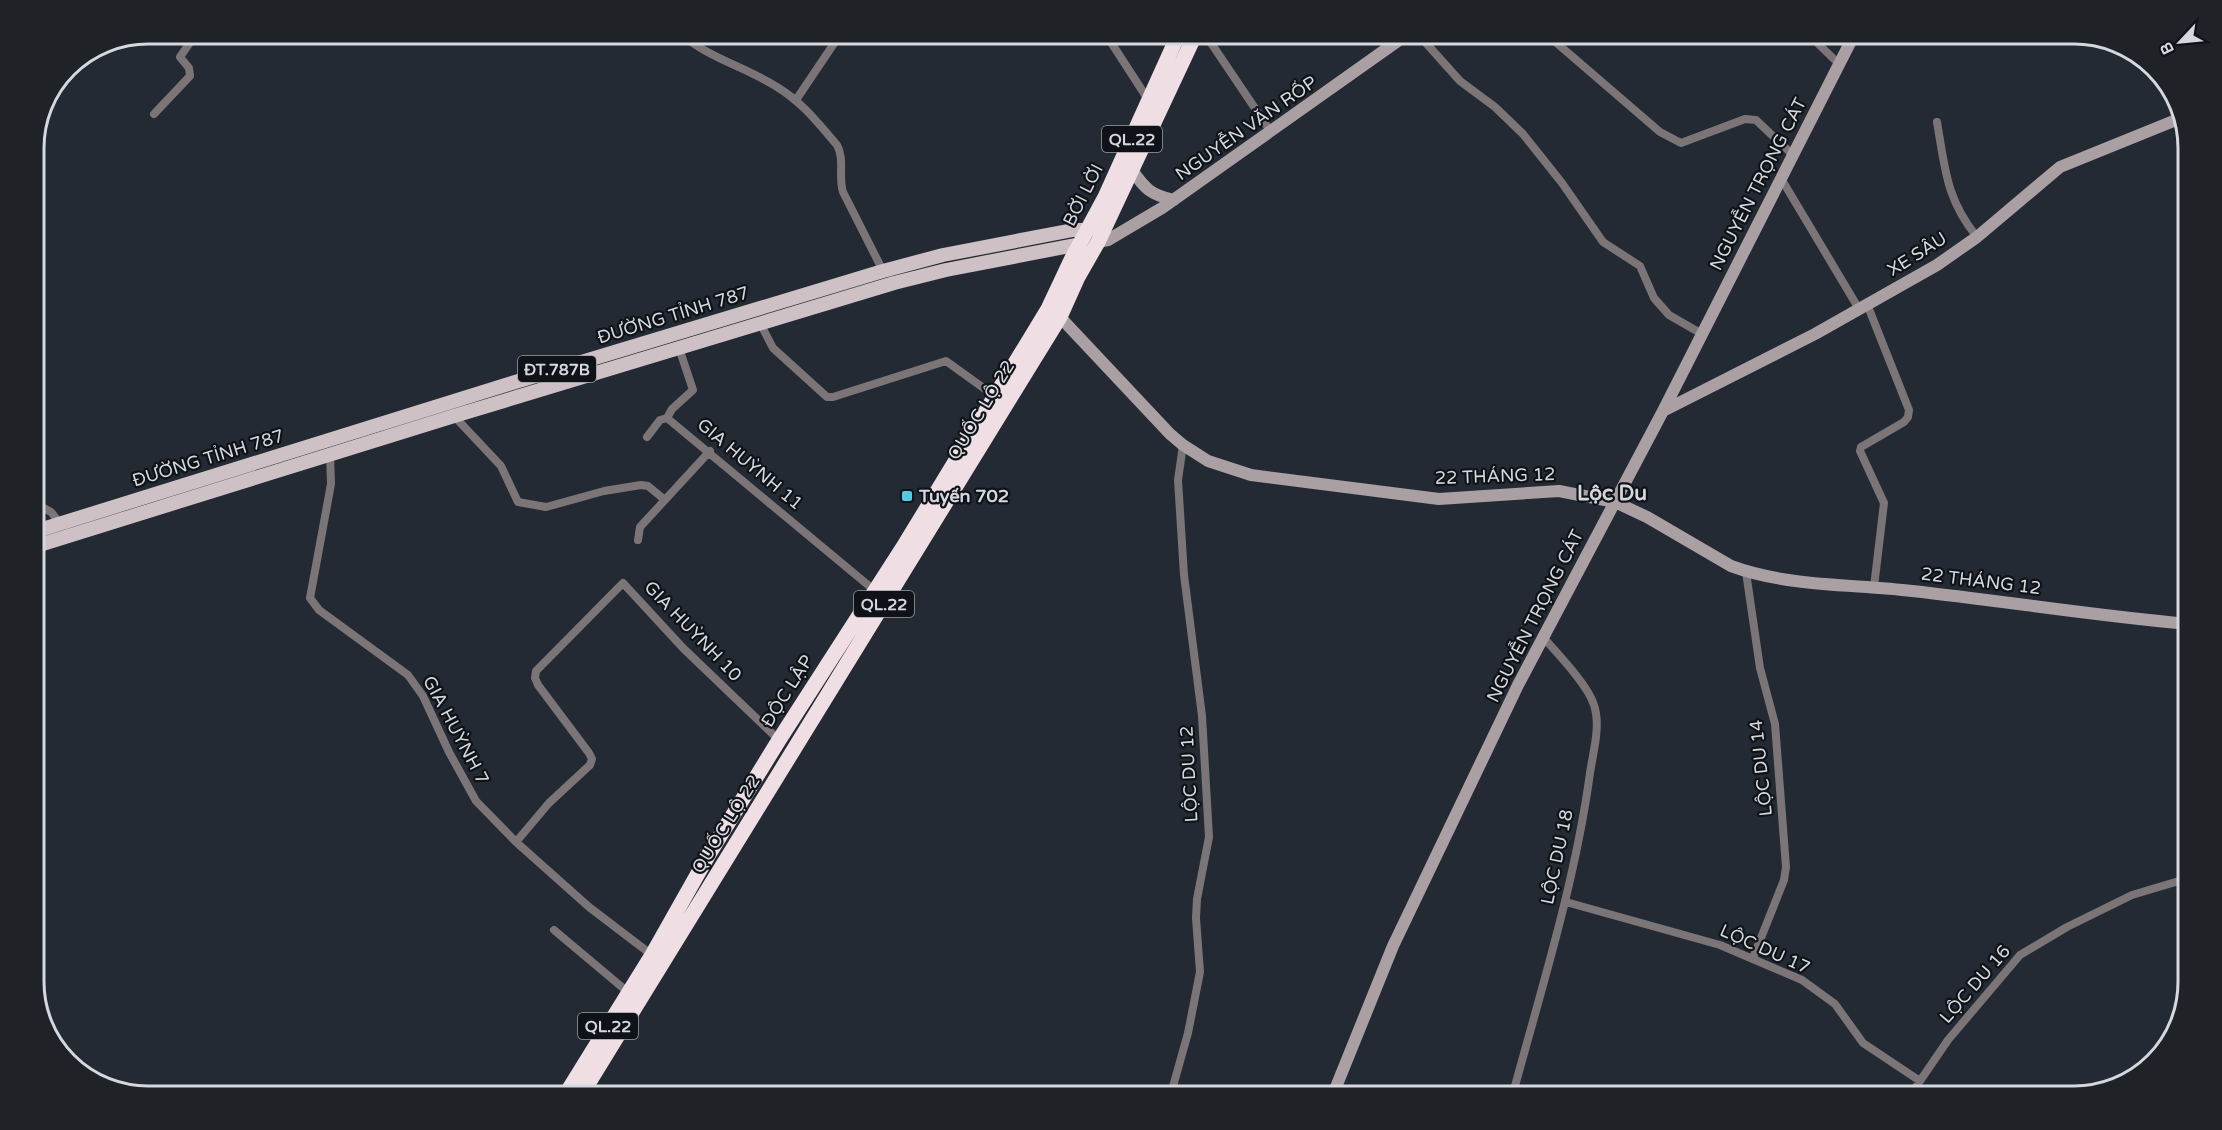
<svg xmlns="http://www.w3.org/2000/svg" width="2222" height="1130" viewBox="0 0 2222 1130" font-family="'Varela Round',sans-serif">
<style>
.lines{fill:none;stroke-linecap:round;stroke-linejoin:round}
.street{stroke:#7b7577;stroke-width:8}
.secondary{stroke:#aaa0a4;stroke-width:12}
.primary{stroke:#cec1c6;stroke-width:14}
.highway{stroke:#efdfe5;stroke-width:15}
.poi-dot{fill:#56c9e0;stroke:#0f1317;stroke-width:2}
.labels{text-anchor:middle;stroke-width:4.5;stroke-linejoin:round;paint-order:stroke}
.shield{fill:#0f1317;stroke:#9a9ea3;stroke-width:1.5}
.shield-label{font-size:16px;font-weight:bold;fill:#d5d9df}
.street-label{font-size:18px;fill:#d5d9df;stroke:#0f1317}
.poi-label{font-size:18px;font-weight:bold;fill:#d5d9df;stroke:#0f1317;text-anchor:start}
.quarter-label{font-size:21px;font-weight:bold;fill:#d5d9df;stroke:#0f1317}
.rim{fill:none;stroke:#d5d9df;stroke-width:3}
</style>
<rect width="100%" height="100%" fill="#232a33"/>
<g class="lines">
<path class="street" d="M680,33c28,25 66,34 97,54 25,15 42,37 60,58 8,14 1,32 6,47l40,79
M1105,33l44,68
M1197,33l14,10 60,89
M1387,33l7,10
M1417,33l43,48 35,26 28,27 39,49 41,59 37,24 14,32 15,17 33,19
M1545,33l115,99 21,11 64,-24 11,1 37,35
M1807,33l32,31
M796,100l39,-58v-9
M154,114l36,-38 -1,-8 -9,-11 13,-19 -1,-5
M2177,119l12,33
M1937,122c8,46 9,77 40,115
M1782,180l77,129
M1867,304l42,106 -1,7 -4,5 -43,25 -1,4 24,52 -10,84
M760,323l13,25 54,49h6l113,-36 50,36
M454,416l47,50 17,36 28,5 58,-16 37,-6 7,1 17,14
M667,418l207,172
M667,418l5,-9 21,-19 -14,-42
M647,437l13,-17 7,-2
M330,454l1,30 -21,114 9,12 89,65 15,21 26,56 27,49 40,41 73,65 63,48
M33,502l18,10 9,11
M638,540l2,-13 70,-76
M1746,572l14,96 15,56 11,143 -2,13 -31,78
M516,842l33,-39 41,-38 2,-6 -3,-6 -51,-68 -3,-7 1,-7 87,-88 60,65 96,92
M1566,902l154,43 82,35 33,24 28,39 57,38
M554,930l75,63
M1167,1097l5,-7 16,-57 12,-61 -4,-54 1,-19 12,-62 -7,-121 -18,-141 -6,-95 5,-35
M1512,1097c29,-107 63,-214 78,-324 3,-21 11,-47 4,-68 -6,-20 -37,-52 -52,-69
M1909,1097l39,-57 72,-85 47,-28 65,-32 57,-17"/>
<path class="secondary" d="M1132,170c13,19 19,25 42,30
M1098,242l10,-2 54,-32 247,-175
M1060,317l110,117 13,11 25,16 43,14 188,24 120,-8 56,11 32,15 84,49c57,21 122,18 181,25 92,10 184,25 277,33
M1663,411l152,-77 122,-69 40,-28 83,-70 121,-49
M1332,1097l61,-151 125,-261 145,-274 192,-378"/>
<path class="primary" d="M33,532l479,-149 371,-112 60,-16 130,-25h14
M33,547l421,-131 440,-133 52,-13 134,-26"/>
<path class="highway" d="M564,1097l88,-142 57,-101 70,-114 126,-196 143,-235 24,-51 33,-61 74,-164
M580,1097l480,-780 18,-40 20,-35 98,-209"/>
</g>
<rect class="poi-dot" x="901" y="490" width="12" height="12" rx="3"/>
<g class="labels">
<g class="shield">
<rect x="1102" y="126" width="60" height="26" rx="4.5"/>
<rect x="518" y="356" width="78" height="26" rx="4.5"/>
<rect x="854" y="591" width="60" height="26" rx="4.5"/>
<rect x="578" y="1013" width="60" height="26" rx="4.5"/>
</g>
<g class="shield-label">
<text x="1132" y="145">QL.22</text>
<text x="557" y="375">ĐT.787B</text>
<text x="884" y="610">QL.22</text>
<text x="608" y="1032">QL.22</text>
</g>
<g class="street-label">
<text transform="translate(1246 128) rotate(-35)" y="6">NGUYỄN VĂN RỐP</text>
<text transform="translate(1758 184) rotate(-63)" y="6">NGUYỄN TRỌNG CÁT</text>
<text transform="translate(1083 195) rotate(-63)" y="6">BỜI LỜI</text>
<text transform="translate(1917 254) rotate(-32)" y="6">XE SÂU</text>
<text transform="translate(673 315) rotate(-17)" y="6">ĐƯỜNG TỈNH 787</text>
<text transform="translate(981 410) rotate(-59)" y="6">QUỐC LỘ 22</text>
<text transform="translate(208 458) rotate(-17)" y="6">ĐƯỜNG TỈNH 787</text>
<text transform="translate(750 464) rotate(40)" y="6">GIA HUỲNH 11</text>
<text transform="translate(1495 476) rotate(-2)" y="6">22 THÁNG 12</text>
<text transform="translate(1981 581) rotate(7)" y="6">22 THÁNG 12</text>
<text transform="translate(1535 616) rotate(-63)" y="6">NGUYỄN TRỌNG CÁT</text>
<text transform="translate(693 631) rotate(46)" y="6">GIA HUỲNH 10</text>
<text transform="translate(787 691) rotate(-58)" y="6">ĐỘC LẬP</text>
<text transform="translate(456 730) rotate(62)" y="6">GIA HUỲNH 7</text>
<text transform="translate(1761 768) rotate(-96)" y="6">LỘC DU 14</text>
<text transform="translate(1189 774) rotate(-93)" y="6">LỘC DU 12</text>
<text transform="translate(726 824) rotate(-58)" y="6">QUỐC LỘ 22</text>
<text transform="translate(1557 857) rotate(-78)" y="6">LỘC DU 18</text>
<text transform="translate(1765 949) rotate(24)" y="6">LỘC DU 17</text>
<text transform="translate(1975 984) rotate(-49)" y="6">LỘC DU 16</text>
</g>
<g class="poi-label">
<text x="919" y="502">Tuyến 702</text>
</g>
<g class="quarter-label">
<text x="1612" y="500">Lộc Du</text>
</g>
</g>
<path d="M0 0H2222V1130H0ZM148 44H2074A104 104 0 0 1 2178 148V982A104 104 0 0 1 2074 1086H148A104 104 0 0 1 44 982V148A104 104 0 0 1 148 44Z" fill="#1f2327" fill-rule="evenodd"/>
<path class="rim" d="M148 44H2074A104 104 0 0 1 2178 148V982A104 104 0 0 1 2074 1086H148A104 104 0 0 1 44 982V148A104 104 0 0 1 148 44Z"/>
<g transform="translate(2180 42) rotate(244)" stroke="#0f1317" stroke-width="4.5" paint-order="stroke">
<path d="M0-4.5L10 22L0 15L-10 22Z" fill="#d5d9df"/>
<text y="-9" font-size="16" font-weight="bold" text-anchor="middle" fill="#d5d9df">B</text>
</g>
</svg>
